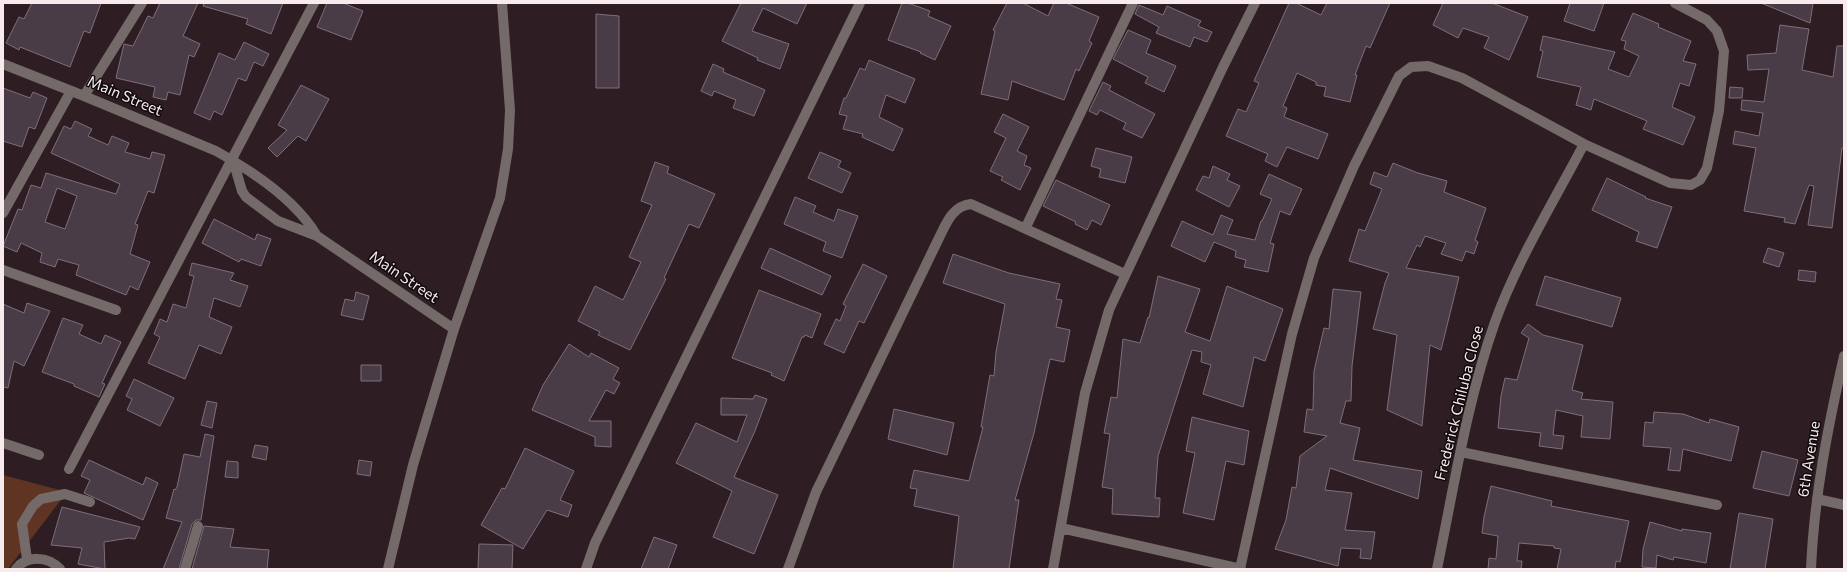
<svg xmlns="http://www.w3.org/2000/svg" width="1847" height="572" viewBox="0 0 1847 572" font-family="Commissioner,sans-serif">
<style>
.green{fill:#603423}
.building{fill:#4a3c47;stroke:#7e6e7a;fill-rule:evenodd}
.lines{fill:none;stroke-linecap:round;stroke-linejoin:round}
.minor{stroke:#736a69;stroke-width:10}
.tertiary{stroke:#736a69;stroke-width:10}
.labels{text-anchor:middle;stroke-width:3;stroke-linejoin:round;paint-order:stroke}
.street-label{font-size:15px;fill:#f7ebee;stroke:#110a0c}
</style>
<rect width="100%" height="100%" fill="#2e1e23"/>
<path class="green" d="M3,475l64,17 -59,77h-5z"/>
<path class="building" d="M32,3h69l-11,30 -6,-2 -14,36 -50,-20 -1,3 -13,-7 13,-26 5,2z
M160,3h38l-15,33 17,8 -6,13 -5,-2 -9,40 -12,-3 -2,8 -13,-3 2,-10 -39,-9 8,-34 9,2 15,-30 5,2z
M204,3h79l-12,31 -25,-10 2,-5 -45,-13z
M327,3h16l20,8 -12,29 -34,-13z
M741,3h66l-10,21 -34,-16 -11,23 37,13 -9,25 -23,-9 1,-2 -36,-17z
M902,3h6l22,8 -2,5 23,10 -16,34 -15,-7 1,-1 -33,-12z
M1007,3h16l25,13 6,-13h12l33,14 -10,24 3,2 -13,28 -3,-2 -12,31 -52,-19 -4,19 -27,-6 14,-63 -2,-1z
M1289,3h7l25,12 6,-12h63l-20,45 -4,-2 -11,29h2l-7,27 -26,-6 2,-9 -10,-2v-3l-19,-9 -14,33 4,2 -3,9 44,17 -10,25 -31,-12 -10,20 -12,-6 3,-7 -42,-18 12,-27 8,3 13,-29 -5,-2z
M1443,3h49l36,14 -19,43 -25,-12 5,-11 -26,-9 -5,10 -25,-13z
M1570,3h34l-10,28 -30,-10z
M1761,3h52l-3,20z
M1139,5l24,10 4,-9 34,15 -3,5 14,6 -5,10 -13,-5 -4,10 -34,-14 3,-6 -24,-13z
M1633,13l26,11 -1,3 33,14 -8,20 13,3 -7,22 -9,-3 -8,24 23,10 -12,28 -40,-16 4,-8 -53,-22 -3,11 -15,-5 5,-18 -44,-10 6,-26 -3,-1 3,-14 72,16 -7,17 21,8 10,-21 -15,-7 2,-8 -5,-1z
M596,14l23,2v72h-23z
M1780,25l29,4 -7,41 31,7 4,-31h7v102h-2l-10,80 -24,-3 6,-39 -5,-1 -14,39 -11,-2 1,-4 -41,-7 12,-63 -23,-4 2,-13 24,5 4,-23 -22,-3 1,-10 22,2 5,-33 -21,1 -1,-15 29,-2z
M1128,30l23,10 -5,13 30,13 -12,26 -19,-9 3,-6 -35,-18z
M244,42l25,12 -6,12 -9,-4 -8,19 -8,-3 -16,37 -8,-4 -4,9 -16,-7 25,-60 16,7z
M869,60l46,19 -10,24 -19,-8 -7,22 24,12 -10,22 -31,-14 1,-3 -20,-5 4,-13 -8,-2 5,-16h2l14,-30 5,2z
M713,64l11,5 -1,3 42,18 -11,26 -21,-8 3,-8 -22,-9 -2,5 -11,-5z
M1103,82l8,4 -2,4 46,24 -13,24 -19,-9 3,-6 -26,-13 -3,5 -8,-4z
M301,85l28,14 -23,42 -8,-5 -21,21 -9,-9 19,-18 -9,-5z
M1730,87l13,1 -1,10h-13z
M3,88l27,10 3,-6 14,6 -12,31 -6,-2 -7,20 -19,-6z
M1003,114l26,13 -12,24 10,5 -3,9 7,3 -11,22 -19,-10 2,-3 -13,-6 16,-33 -12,-6z
M75,121l17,8 -4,7 20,9 4,-9 17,7 -4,9 25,7 2,-7 13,3 -11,38 -6,-2 -13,33 3,1 -8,29 20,8 -12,28 -8,-4 -4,9 -50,-20 3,-10 -21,-6 -3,8 -15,-5 2,-9 -21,-10 -4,9 -14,-6 15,-37 4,1 9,-25 10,3 5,-15 70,21 4,-10 -69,-31 13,-27 7,3zM57,188l20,8 -12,33 -20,-7z
M1096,148l36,9 -7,26 -26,-6 2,-8 -10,-3z
M820,152l21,9 -3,6 13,6 -9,20 -34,-15z
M655,162l14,5 -2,6 48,21 -16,34 -10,-4 -25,54 2,1 -36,71 -32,-15 2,-3 -22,-11 17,-35 28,14 18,-38 -12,-5 23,-52 -11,-4z
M1393,163l25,10 29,8 -3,11 42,16 -11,32 3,2 -4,12 -8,-3 -4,10 -21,-7 5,-11 -21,-7 -5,11 -3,-2 -11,23 53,9 -18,73 -11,-5 -8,81 -35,-16 10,-75 -24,-6 12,-46 4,-10 -40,-12 10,-32 6,2 17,-42 -12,-5 4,-12 13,5z
M1213,166l17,8 -3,6 13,6 -11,21 -33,-17 7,-14 6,2z
M1269,174l33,15 -12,26 -10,-4 -10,32 4,1 -6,28 -24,-5 2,-7 -11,-3 1,-6 -22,-9 -9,20 -34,-16 11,-25 31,14 8,-20 12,5 -6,14 28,6 6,-19h1l10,-22 -12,-5z
M1607,178l39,19 -1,1 27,9 -15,41 -21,-7 3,-9 -47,-22z
M1056,180l54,25 -9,20 -9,-5 -5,10 -12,-6 1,-2 -33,-16z
M795,197l21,9 -3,6 21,9 4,-12 20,7 -16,42 -19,-7 3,-9 -42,-18z
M214,219l41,21 2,-6 14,5 -10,27 -20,-7 -2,3 -37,-19z
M770,248l61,28 -9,19 -61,-27z
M1768,248l16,5 -5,14 -16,-5z
M953,254l56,19 51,11 -4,15 6,1 -6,27 14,3 -6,32 -14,-3 -16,74 -19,67h4l-10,69h-56l6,-53 -45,-10 3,-17 -7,-1 4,-18 55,11 14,-54h-2l9,-52 4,1 2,-24 9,-48 -62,-21z
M192,263l42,10 -4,7 18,6 -8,21 -26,-9 -5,19 23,10 -11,27 -22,-9 -14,34 -37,-16 12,-26 -6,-3 6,-15 7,3 6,-18 13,4 8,-32 -5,-1z
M863,264l24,12 -23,47 -5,-2 -15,32 -20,-9 12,-25 4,2 6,-15 -3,-2z
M1799,270l17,2 -1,10 -17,-2z
M1158,276l42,13 -15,43 25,9 17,-55 56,23 -18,52 -11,-4 -11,50 -40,-13 8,-29 -10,-3 1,-10 -10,-2 -34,106 -3,42h5l-1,19 -47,-3 1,-25 -11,-2 8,-53 -6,-1 7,-36 6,1 6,-59 17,4 8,-26 1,1z
M1545,276l76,22 -9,29 -76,-22z
M1333,289l28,3 -9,74 -1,35h-5l-6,22 20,5 -7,32 69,11 -4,28 -88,-31 -5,22 27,3 -7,37 30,2 -4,27 -11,-1 1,-9 -20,-1 -3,18 -63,-17 11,-29 6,-33 4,1 4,-32 27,-20 -23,-4 3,-23 6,1 1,-39 10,-43 5,1z
M759,290l62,24 -9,24 -7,-3 -1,2h-2l-18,44 -13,-6 1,-2 -40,-15z
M356,292l13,4 -6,24 -22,-5 4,-16 9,2z
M27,303l23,8 -26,55 -10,-5 -6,27 -5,-1v-83l21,9z
M63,318l20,7 -4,9 22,10 4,-9 16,7 -19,41 3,1 -6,13 -25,-11v-2l-32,-12z
M1528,324l15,11 40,10 -11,45 11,3 -2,6 32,3 -3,37 -29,-2 2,-21 -27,-6 -3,25 11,1 -2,13 -23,-3 2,-13 -43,-5 3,-32 4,-18 12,2 12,-42 -8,-5z
M569,344l20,13 2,-4 28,15 -6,11 7,4 -6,11 -8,-4 -17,31h22v26l-16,-1v-9l-63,-27 11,-25z
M361,365h20v16h-20z
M134,379l40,19 -14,28 -33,-16 5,-11 -6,-3z
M755,395l12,4 -12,32 -21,46 44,18 -24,59 -41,-17 19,-46 -56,-28 20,-40 41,19 10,-27h-26v-17l32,1z
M207,401l10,2 -5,25 -11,-3z
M894,409l60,14 -7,32 -59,-16z
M1654,412l29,2 26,9 1,-4 29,8 -8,34 -48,-12 -3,22 -12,-1 3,-22 -28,-2 2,-24 8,1z
M1192,417l57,14 -5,34 -18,-4 -12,59 -31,-7 12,-60 -9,-2z
M205,434l9,2 -13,84h-5l-4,4 -13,45h-16l19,-47 -16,-4 8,-29 1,1 2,-3 7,-33 16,3z
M255,445l13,2 -2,13 -14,-3z
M525,448l49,23 -14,29 12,5 -4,12 -21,-7 -24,39 -42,-24 21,-37 3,1z
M1762,451l36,9 -9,36 -36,-8z
M89,460l54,25 3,-8 12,6 -15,37 -59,-27 6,-13 -9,-4z
M359,460l13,2 -2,14 -13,-2z
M227,461l11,1v16l-13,-1z
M1491,486l61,15 -1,5 78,15 -9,41 -4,-1 -1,8h-58l4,-20 -7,-1v-2l-35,-3 -2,18h5l-1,8h-33l1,-11 7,1 2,-23 -16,-3 2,-16z
M62,507l78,20 -5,12 -6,-1 -25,4 1,27 -27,-5 4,-16 -31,-3z
M1739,513l34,6 -8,50h-35z
M1650,522l32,9v-2l29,4 -5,30 -32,-6 -1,3 -16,-5 -1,13 -14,-1 1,-18z
M204,526l30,3 -4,18 39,3 -2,19h-75z
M654,537l23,8 -9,24h-27z
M479,544l34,1 -1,24h-34z"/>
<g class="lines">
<path class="minor" d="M3,64l81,32 132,55c36,20 80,49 101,85
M84,96l58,-93
M233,160l9,31 4,6 32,24 39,15 137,93
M3,213l68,-122
M1026,227l107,-224
M3,270l113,40
M3,443l36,12
M1461,452l256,53
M69,469l245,-466
M1817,499l27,6
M1061,528l180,41
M27,559l-5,-35 11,-18 8,-7 24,-5 25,8
M16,569c11,-14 32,-13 44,0
M185,569l13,-43
M388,569l25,-104 41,-136 46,-131 8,-49 2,-39 -8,-107
M586,569l9,-26 265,-540
M788,569l28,-77 122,-252c8,-16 14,-34 33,-36l154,70
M1053,569l32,-176 24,-83 114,-243 32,-64
M1240,569l52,-235 22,-76 40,-92 45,-90 12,-9 17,-1 34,12 122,66 86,39 21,2 9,-5 7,-12 12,-57 5,-60 -7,-20 -10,-11 -32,-17
M1437,569c17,-82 30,-168 58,-247 22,-61 59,-121 89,-178"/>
<path class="tertiary" d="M1811,569c3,-72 17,-143 33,-213"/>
</g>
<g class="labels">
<g class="street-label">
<text transform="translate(125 96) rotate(23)" y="5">Main Street</text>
<text transform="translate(404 277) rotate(34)" y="5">Main Street</text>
<text transform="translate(1459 403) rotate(-76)" y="5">Frederick Chiluba Close</text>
<text transform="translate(1809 459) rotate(-81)" y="5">6th Avenue</text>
</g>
</g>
<rect width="1847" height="572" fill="none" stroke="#f7ebee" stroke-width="8"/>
</svg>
